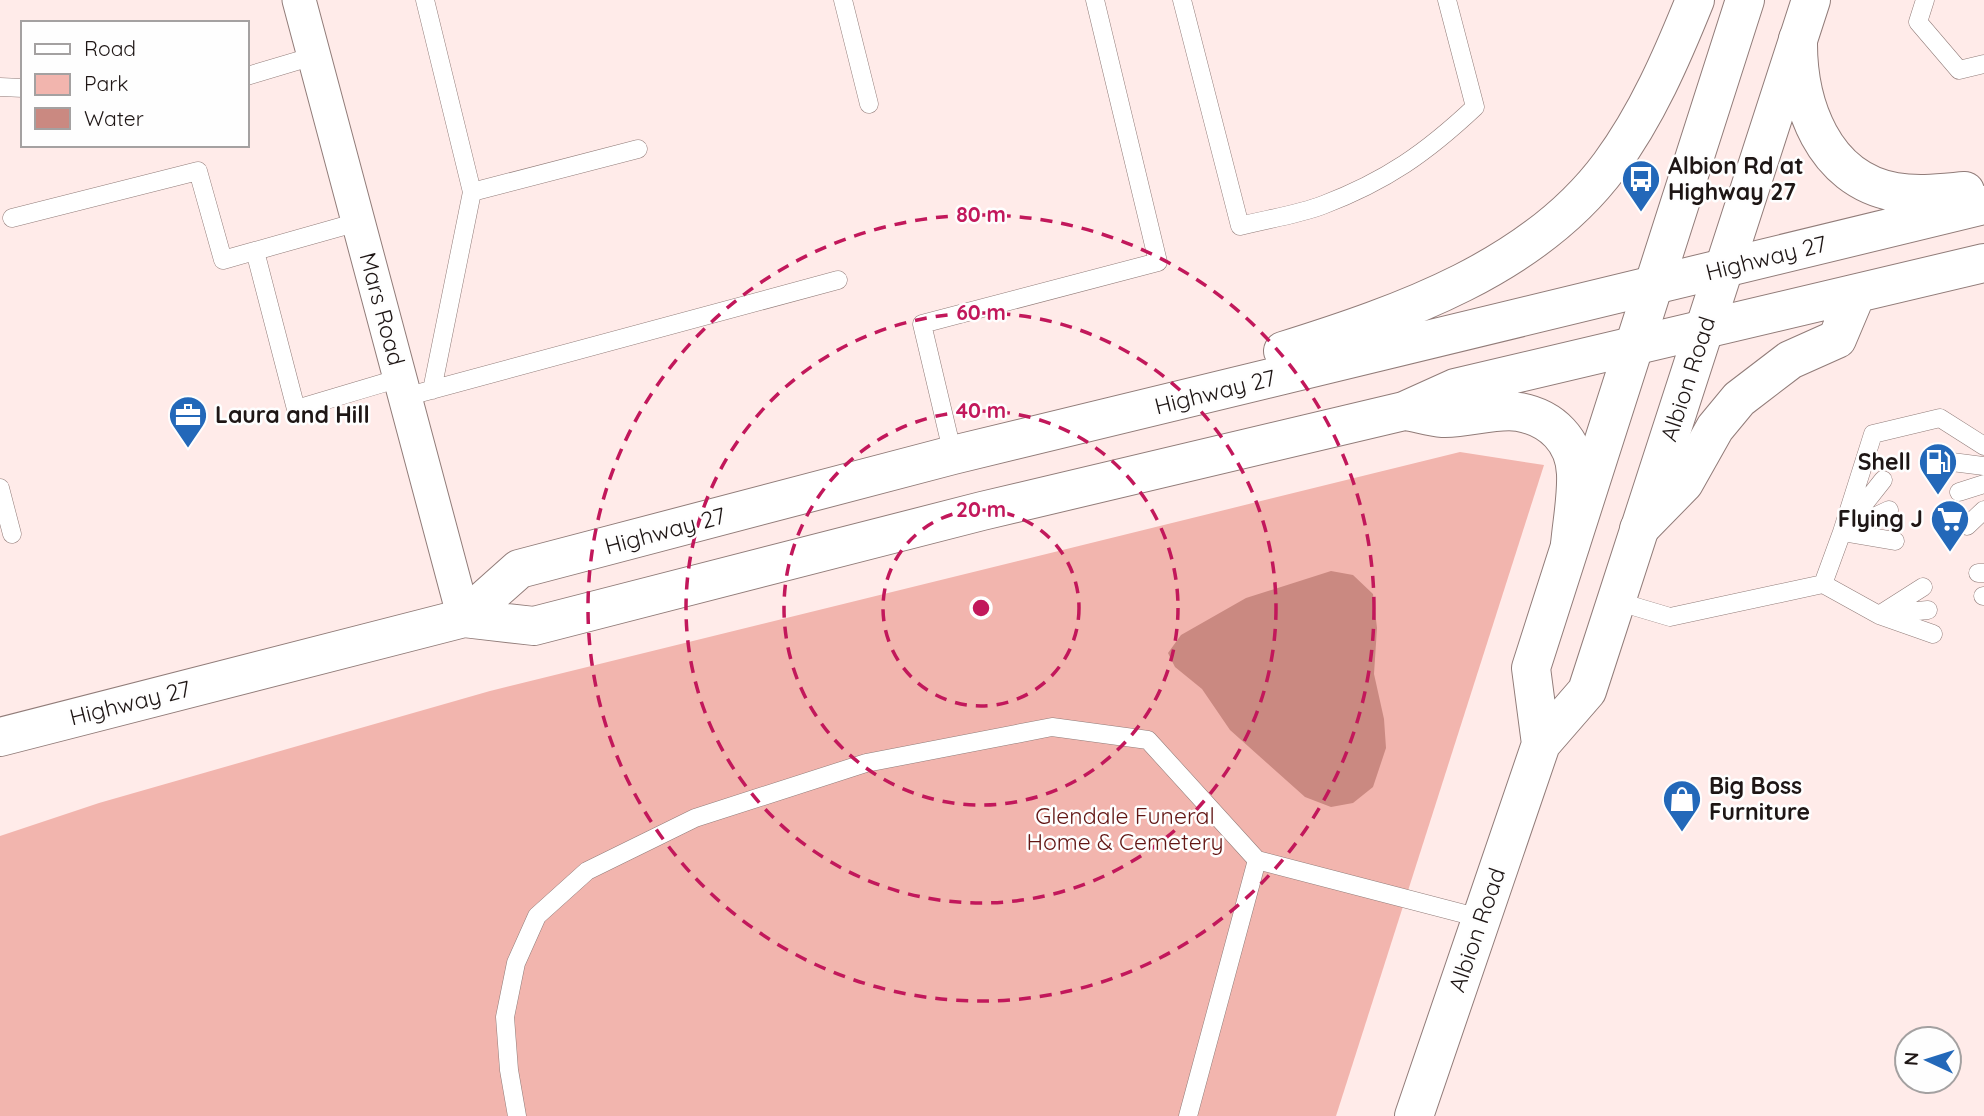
<svg xmlns="http://www.w3.org/2000/svg" width="1984" height="1116" viewBox="0 0 1984 1116" font-family="Quicksand,sans-serif">
<style>
.green{fill:#f2b5ae}
.water{fill:#ca8981}
.lines{fill:none;stroke-linecap:round;stroke-linejoin:round}
.lane-casing{stroke:#917c79;stroke-width:19}
.street-casing{stroke:#917c79;stroke-width:35}
.secondary-casing{stroke:#917c79;stroke-width:40}
.primary-casing{stroke:#917c79;stroke-width:40}
.lane{stroke:#fff;stroke-width:18}
.street{stroke:#fff;stroke-width:33}
.secondary{stroke:#fff;stroke-width:38}
.primary{stroke:#fff;stroke-width:38}
.ring{fill:none;stroke:#c2185b;stroke-width:3.5;stroke-dasharray:12 9}
.labels{text-anchor:middle;stroke-width:5;stroke-linejoin:round;paint-order:stroke}
.poi-label{font-size:23px;font-weight:bold;fill:#1e1615;stroke:#fefefe;text-anchor:start}
.street-label{font-size:23px;fill:#1e1615;stroke:#fefefe}
.park-label{font-size:23px;fill:#621513;stroke:#fefefe}
.centre{fill:#c2185b;stroke:#fefefe;stroke-width:3.5}
.ring-label{font-size:21px;text-anchor:middle;font-weight:bold;fill:#c2185b;stroke:#fefefe;stroke-width:5;stroke-linejoin:round;paint-order:stroke}
</style>
<rect width="100%" height="100%" fill="#ffebe9"/>
<path class="green" d="M1460,452l84,13 -208,651h-1336v-280l99,-33 391,-112z"/>
<path class="water" d="M1331,571l22,4 20,19 4,34 -3,46 10,45 2,29 -13,39 -20,16 -22,4 -26,-10 -75,-67 -28,-41 -27,-22 -7,-14 13,-18 65,-37z"/>
<g class="lines">
<g class="lane-casing">
<path id="lane" d="M425,0l47,192 -40,198
M843,0l26,104
M1182,0l58,226c27,-7 57,-11 83,-21 63,-24 103,-52 152,-98l-28,-107
M1925,0l-7,22 41,48 25,-6
M247,76l67,-20
M0,87l23,1
M472,192l166,-43
M12,218l186,-47 25,89 32,-9
M358,222l-103,29 41,158 104,-31
M405,397l433,-117
M953,455l-31,-131 236,-62 -63,-262
M1952,462l32,4
M0,488l12,46
M1959,492l25,-8
M1849,523l34,-43
M1967,526l17,-16
M1846,530l43,-20
M1842,532l31,-98 67,-16 44,28
M1978,573h6
M1823,584l19,-52 53,9
M1983,596h1
M1616,601l54,16 153,-33 56,31 54,19
M1886,614l42,-4
M1879,615l44,-28
M517,1116l-8,-46 -4,-53 11,-54 21,-47 50,-45 108,-53 171,-55 186,-36 96,13 109,120 223,58
M1188,1116l69,-256"/>
</g>
<g class="street-casing">
<path id="street" d="M299,0l165,618"/>
</g>
<g class="secondary-casing">
<path id="secondary" d="M1541,744l-10,-76 214,-668
M1414,1116l127,-372 46,-53 224,-691"/>
</g>
<g class="primary-casing">
<path id="primary" d="M1798,39c-1,65 25,140 97,153 24,4 46,1 70,-1
M1283,351c118,-37 251,-83 327,-186 37,-50 62,-108 85,-165
M1406,411c12,2 25,6 37,7 24,1 53,-10 76,-6 33,6 56,29 57,62 1,23 -4,48 -6,71
M1639,529l45,-46 31,-55 24,-29 51,-39 47,-21 19,-45
M464,618l55,-49 434,-114 1031,-250
M0,737l464,-119 70,8 448,-115 422,-100 51,-23 529,-125"/>
</g>
<use href="#lane" class="lane"/>
<use href="#street" class="street"/>
<use href="#secondary" class="secondary"/>
<use href="#primary" class="primary"/>
</g>
<g class="ring">
<circle cx="981" cy="608" r="98"/>
<circle cx="981" cy="608" r="197"/>
<circle cx="981" cy="608" r="295"/>
<circle cx="981" cy="608" r="393"/>
</g>
<defs>
<g id="bus-pin" transform="scale(2.0125)"><path d="M0 17L-7.5 6A9.5 9.5 0 1 1 7.5 6Z" fill="#2368b9" stroke="#fefefe"/><path d="M-5-6H5V4H4V6H2V4H-2V6H-4V4H-5ZM-3.5-4V0h7V-4ZM-3.5 1.2v1.5H-2V1.2ZM2 1.2v1.5H3.5V1.2Z" fill="#fff"/></g>
<g id="office-pin" transform="scale(2.0125)"><path d="M0 17L-7.5 6A9.5 9.5 0 1 1 7.5 6Z" fill="#2368b9" stroke="#fefefe"/><path d="M-6-3h4V-5.5h4V-3h4V5H-6ZM-1-4.5V-3h2v-1.5ZM-6 0V1H6V0Z" fill="#fff"/></g>
<g id="fuel-pin" transform="scale(2.0125)"><path d="M0 17L-7.5 6A9.5 9.5 0 1 1 7.5 6Z" fill="#2368b9" stroke="#fefefe"/><path d="M-5.5-6h7V0h2V4h1.3V-2.5L3-4.5l.8-.8L6-3V5H2.5V1h-1V6h-7ZM-4.2-4.7v3.2H.2V-4.7Z" fill="#fff"/></g>
<g id="supermarket-pin" transform="scale(2.0125)"><path d="M0 17L-7.5 6A9.5 9.5 0 1 1 7.5 6Z" fill="#2368b9" stroke="#fefefe"/><path d="M-6-5.5h2.5l.6 2H6L4.5 2H-2.5L-4.4-4H-6ZM-1.5 3.2a1.3 1.3 0 1 0 .1 0ZM3 3.2a1.3 1.3 0 1 0 .1 0Z" fill="#fff"/></g>
<g id="shop-pin" transform="scale(2.0125)"><path d="M0 17L-7.5 6A9.5 9.5 0 1 1 7.5 6Z" fill="#2368b9" stroke="#fefefe"/><path d="M-5-2.5h2.3a2.7 3.5 0 0 1 5.4 0H5L5.5 6h-11ZM-1.5-2.5h3a1.5 2.3 0 0 0-3 0Z" fill="#fff"/></g>
</defs>
<g fill-rule="evenodd">
<use href="#bus-pin" x="1641" y="179"/>
<use href="#office-pin" x="188" y="415"/>
<use href="#fuel-pin" x="1938" y="462"/>
<use href="#supermarket-pin" x="1950" y="519"/>
<use href="#shop-pin" x="1682" y="799"/>
</g>
<g class="labels">
<g class="poi-label">
<text x="1668" y="174">Albion Rd at<tspan x="1668" dy="26">Highway 27</tspan></text>
<text x="215" y="423">Laura and Hill</text>
<text x="1911" y="470" text-anchor="end">Shell</text>
<text x="1923" y="527" text-anchor="end">Flying J</text>
<text x="1709" y="794">Big Boss<tspan x="1709" dy="26">Furniture</tspan></text>
</g>
<g class="street-label">
<text transform="translate(1766 258) rotate(-14)" y="8">Highway 27</text>
<text transform="translate(382 309) rotate(75)" y="8">Mars Road</text>
<text transform="translate(1688 379) rotate(-72)" y="8">Albion Road</text>
<text transform="translate(1215 392) rotate(-14)" y="8">Highway 27</text>
<text transform="translate(665 531) rotate(-15)" y="8">Highway 27</text>
<text transform="translate(130 703) rotate(-14)" y="8">Highway 27</text>
<text transform="translate(1477 930) rotate(-71)" y="8">Albion Road</text>
</g>
<g class="park-label">
<text x="1125" y="824">Glendale Funeral<tspan x="1125" dy="26">Home &amp; Cemetery</tspan></text>
</g>
</g>
<circle cx="981" cy="608" r="10" class="centre"/>
<g class="ring-label">
<text x="981" y="222">80 m</text>
<text x="981" y="320">60 m</text>
<text x="981" y="418">40 m</text>
<text x="981" y="517">20 m</text>
</g>
<rect x="21" y="21" width="228" height="126" fill="#fefefe" stroke="#a4a1a1" stroke-width="2"/>
<rect x="35" y="44" width="35" height="10" fill="#ffffff" stroke="#a4a1a1" stroke-width="2"/>
<text x="84" y="56" font-size="21" fill="#1e1615">Road</text>
<rect x="35" y="74" width="35" height="21" fill="#f2b5ae" stroke="#a4a1a1" stroke-width="2"/>
<text x="84" y="91" font-size="21" fill="#1e1615">Park</text>
<rect x="35" y="108" width="35" height="21" fill="#ca8981" stroke="#a4a1a1" stroke-width="2"/>
<text x="84" y="126" font-size="21" fill="#1e1615">Water</text>
<g transform="translate(1928 1060) rotate(274)"><circle r="33" fill="#fefefe" stroke="#a4a1a1" stroke-width="2"/>
<path d="M0-5L12 26L0 18L-12 26Z" fill="#2368b9"/>
<text y="-10" font-size="19" font-weight="bold" text-anchor="middle" fill="#1e1615">N</text>
</g>
</svg>
